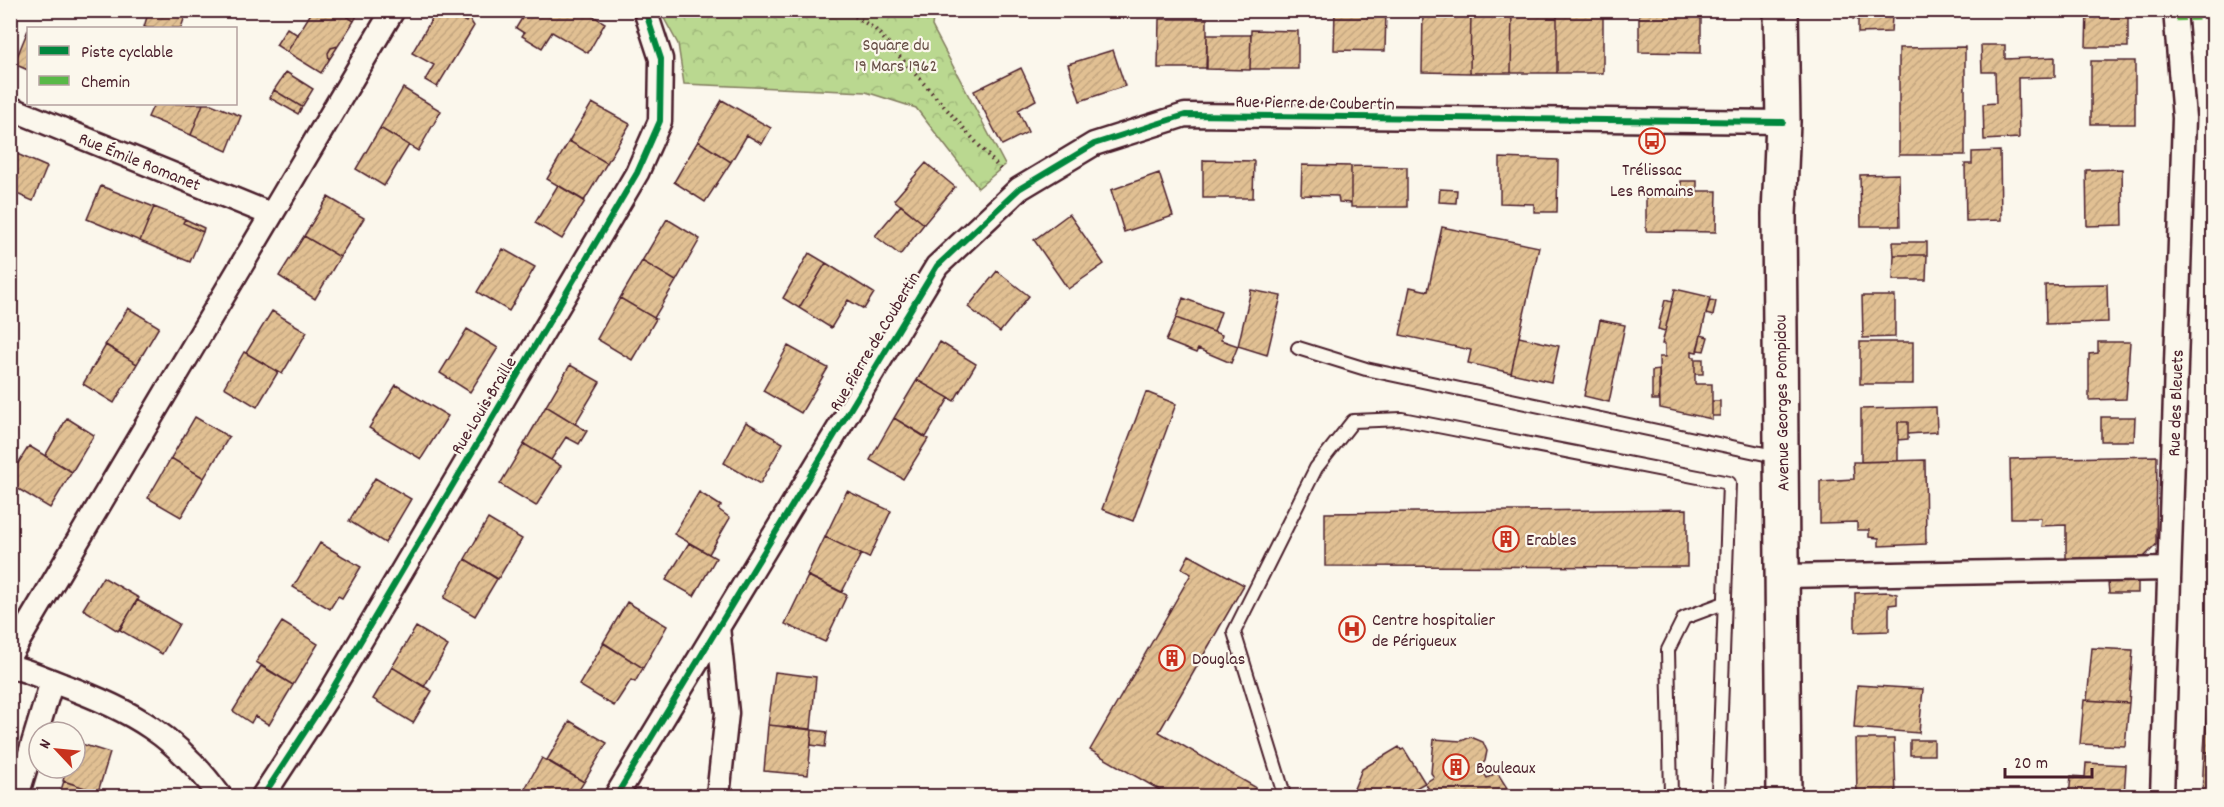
<svg xmlns="http://www.w3.org/2000/svg" width="2224" height="807" viewBox="0 0 2224 807" font-family="Dekko,sans-serif">
<style>
.park{fill:url(#park-crowns);stroke:#827c5e;stroke-width:1.5}
.building{fill:url(#building-hatch);stroke:#4a1f2b;stroke-width:1.5}
.lines{fill:none;stroke-linecap:round;stroke-linejoin:round}
.service-casing{stroke:#4a1f2b;stroke-width:16}
.minor-casing{stroke:#4a1f2b;stroke-width:27}
.secondary-casing{stroke:#4a1f2b;stroke-width:38}
.path{stroke:#4a1f2b;stroke-width:4;stroke-dasharray:1.5 4.5;stroke-linecap:butt}
.service{stroke:#fbf7ec;stroke-width:12}
.minor{stroke:#fbf7ec;stroke-width:22}
.secondary{stroke:#fbf7ec;stroke-width:33}
.quiet{stroke:#58b947;stroke-width:4.5;stroke-dasharray:9 4.5;stroke-linecap:butt}
.cycleway-casing{stroke:#fbf7ec;stroke-width:10}
.cycleway{stroke:#00873e;stroke-width:6}
.labels{text-anchor:middle;stroke-width:4.5;stroke-linejoin:round;paint-order:stroke}
.park-label{font-size:18px;fill:#664d44;stroke:#fbf7ec}
.street-label{font-size:18px;fill:#4a1f2b;stroke:#fbf7ec}
.poi-label{font-size:18px;fill:#4a1f2b;stroke:#fbf7ec;text-anchor:start}
</style>
<defs>
<pattern id="park-crowns" width="20" height="18" patternUnits="userSpaceOnUse" patternTransform="scale(1.5)"><rect width="20" height="18" fill="#bad890"/><path d="M2 6a3 3 0 1 1 6 0M12 15a3 3 0 1 1 6 0" fill="none" stroke="#a1b97c"/></pattern>
<pattern id="building-hatch" width="6" height="6" patternUnits="userSpaceOnUse" patternTransform="scale(1.5)"><rect width="6" height="6" fill="#e1c093"/><path d="M-1 1l2-2M0 6l6-6M5 7l2-2" fill="none" stroke="#c3a57f"/></pattern>
</defs>
<rect width="100%" height="100%" fill="#fbf7ec"/>
<filter id="ink" filterUnits="userSpaceOnUse"><feTurbulence type="fractalNoise" baseFrequency=".0167" numOctaves="2"/><feDisplacementMap in="SourceGraphic" scale="12" xChannelSelector="R" yChannelSelector="G"/><feConvolveMatrix kernelMatrix="1 2 1 2 8 2 1 2 1" color-interpolation-filters="sRGB"/></filter>
<g filter="url(#ink)">
<path class="park" d="M660,11h274l-2,15 73,139 -27,23 -62,-80 -50,-16 -182,-8 -6,-40z"/>
<path class="building" d="M149,10h38l-6,18h-33l-4,-1z
M313,10h24l17,11 -16,25 -7,2 -3,5 1,7 -8,13 -34,-21z
M337,10h23l-6,11z
M437,10h8l21,12 3,-4 5,8 -37,61 -12,-7 9,-15 -22,-12z
M527,10h56l22,13 -17,30 -36,-21 -10,16 -20,-12 2,-3 -8,-5z
M1335,10h51l-1,41 -51,-1z
M1423,10h48l-1,63 -48,-1z
M1471,10h41l-1,63h-41z
M1512,10h45v63h-46z
M1557,10l46,1v62h-46z
M1639,10h62v43l-62,-1z
M1853,10h34v5l5,1 -1,16 -33,1v-14h-5z
M2087,10h41v37h-42z
M1159,19h48v49h-49z
M287,28l11,7 -11,17 -11,-7z
M28,30v40l-14,-6z
M1251,30l47,1v38h-48z
M1207,35h44l-1,35 -44,-1z
M1981,45h24v14l50,-2v20l-37,1 1,60 -35,2 -1,-36 13,-1 -1,-31h-13z
M338,46l-9,14 -1,-7 3,-5z
M1965,47v108h-66v-107z
M1113,50l12,36 -45,15 -12,-37z
M2091,61h44v63h-44z
M1021,68l15,32 -18,10 10,22 -26,13 -28,-54z
M286,72l27,17 -11,18 -28,-17z
M403,88l38,23 -23,40 -38,-23z
M274,90l28,17 -4,7 -28,-16z
M722,100l49,28 -9,16 -15,-9 -16,27 -33,-21z
M592,103l38,21 -23,39 -38,-22z
M154,104h49l-12,31 -43,-18z
M203,104h8l30,12 -14,35 -36,-16z
M380,128l29,17 -25,41 -28,-17z
M569,141l38,22 -23,38 -37,-22z
M698,141l33,21 -26,40 -31,-20z
M10,151l37,16 -14,34 -23,-10z
M2000,151l1,69 -35,1 -1,-57h7v-12z
M1500,158l58,2 -1,52h-23v-8l-34,-1z
M1203,160l51,1 -1,37h-50z
M926,163l29,24 -31,37 -30,-24z
M1302,165l49,1v37l-12,-1 -1,-6 -37,-1z
M1351,166l56,1v40h-56z
M2122,169l1,56 -36,1 -1,-56z
M1159,173l14,43 -49,16 -13,-42z
M1899,174l1,52h-39l-1,-51z
M1681,181h16v10h20l-1,41 -70,-1v-41h35z
M558,185l27,16 -23,38 -27,-16z
M101,186l53,21 -14,34 -53,-22z
M1440,189l17,1 -1,13 -17,-1z
M328,197l36,21 -24,39 -36,-21z
M901,205l23,19 -24,31 -25,-19z
M154,207l31,12 -2,4 20,9 -13,30 -50,-21z
M1069,214l35,50 -36,25 -34,-49z
M185,219l19,9 -1,4 -20,-9z
M667,219l33,20 -24,42 -34,-20z
M1442,227l97,20 -28,126 -43,-10 3,-13 -71,-15 10,-48 18,4z
M304,236l36,21 -25,42 -36,-23z
M1893,242h34v13h-33z
M503,249l32,18 -26,44 -32,-19z
M809,253l17,10 -27,45 -16,-10z
M1894,255h33l-1,25h-33z
M642,261l34,20 -22,37 -34,-20z
M826,263l48,30 -10,16 -16,-9 -17,28 -32,-20z
M997,271l32,25 -29,36 -32,-25z
M2107,284l1,38 -62,2 -1,-39z
M1675,289l35,8 -13,55 -5,-1v6h3v27h17v35l-52,-11 -1,-51h6v-13h-3z
M1251,290l30,6 -14,59 -29,-9z
M1862,296h33v41l-32,1z
M620,298l36,21 -24,41 -35,-21z
M1183,298l38,14 -7,20 -38,-14z
M1665,300l7,2 -7,29 -7,-2z
M1710,300l6,1 -3,15 -7,-2z
M128,308l31,19 -22,37 -32,-19z
M272,311l35,21 -25,42 -36,-21z
M1176,318l46,17 -1,5 17,6 -7,17 -33,-14 -2,4 -30,-12z
M1600,320l25,5 -16,77 -25,-6z
M467,329l31,19 -28,44 -30,-19z
M1701,335l7,2 -4,14 -7,-1z
M1519,337l40,9 -8,36 -40,-9z
M940,342l36,22 -22,37 -37,-21z
M1860,342h53v42h-53z
M2098,342h32l-4,57 -37,1v-46l9,-1z
M106,345l31,19 -23,39 -31,-19z
M788,346l40,22 -27,45 -38,-22z
M244,352l34,20 -21,35 -33,-20z
M1695,359h8v15h-8z
M570,365l30,17 -25,42 -29,-18z
M1659,370v30h-7v-29z
M917,380l32,18 -23,39 -32,-19z
M396,385l52,31 -27,43 -52,-31z
M1146,392l30,12 -43,117 -31,-12z
M1712,401h8v15h-8z
M546,406l41,25 -8,13 -13,-7 -15,23 -27,-16z
M1936,407l1,25 -29,2v-12h-10v39l-37,1v-53z
M195,417l34,20 -25,41 -33,-20z
M2101,417h34l-1,24h-33z
M67,418l27,17 -22,37 -27,-16z
M894,418l34,21 -25,40 -33,-19z
M746,422l37,21 -23,41 -36,-21z
M1898,422h10v17l-10,1z
M524,444l37,22 -25,40 -36,-22z
M29,446l43,26 -22,36 -40,-24v-8z
M2157,456l-1,89 -13,13 -77,2v-35l-26,1 1,-8h-30l-1,-59z
M171,458l33,20 -23,39 -33,-19z
M1925,460l1,84 -47,2v-8l-10,-1v-7h-12v-8l-37,1v-42l34,-2 -1,-17z
M375,478l36,21 -26,44 -36,-22z
M847,491l44,20 -22,47 -44,-21z
M699,492l22,14 -3,3 12,9 -21,36 -35,-20z
M2214,503v84h-3z
M1687,509v58l-362,-1v-53z
M488,519l34,20 -24,40 -33,-20z
M825,537l36,17 -19,38 -35,-17z
M320,543l41,24 -19,31 -4,-2 -8,13 -37,-22z
M689,543l27,15 -22,38 -28,-16z
M1189,555l55,30 -85,147 96,55 -5,9h-80l-80,-46 101,-176 -9,-6z
M465,559l32,20 -22,37 -31,-18z
M808,576l39,19 -22,47 -40,-18z
M103,577l36,21 -21,33 -35,-22z
M2138,581v12h-29l-1,-11z
M1889,592l8,2v10l-8,1v26l-34,1v-39z
M137,600l42,24 -17,30 -42,-24z
M627,602l40,24 -24,42 -40,-25z
M2211,619h3v30l-5,-1z
M282,622l36,22 -25,41 -37,-23z
M416,627l32,19 -24,41 -32,-20z
M604,643l39,25 -8,14 -4,-2 -17,26 -35,-21z
M2092,648l41,2 -4,53 -42,-3z
M261,666l32,19 -24,40 -14,-9 -4,7 -18,-12z
M392,667l40,24 -19,32 -40,-24z
M775,672l41,5 -5,52 -43,-4z
M1857,685l66,4 -4,44 -65,-5z
M2084,700l45,3 -4,43 -45,-2z
M2207,703h7v49h-10z
M570,721l37,22 -23,39 -37,-22z
M768,725l44,5 -4,45 -44,-4z
M812,730l15,2 -2,15 -14,-2z
M1471,737l12,5 4,9 -2,10 -5,6 7,11 10,-6 15,24h-79l-8,-13 9,-6 -3,-4 3,-34 27,2z
M1856,739h38l2,57h-39z
M1910,740h24v15h-24z
M75,742l35,11 -12,39 -35,-11 3,-13h9z
M1399,747l2,3 3,-1 21,34 -24,13h-50l11,-27z
M2204,752h10v44h-12z
M542,758l42,24 -9,14h-54z
M2086,763l40,2 -2,31h-55l2,-20 14,1z
M64,781l36,12 -1,3h-40z"/>
<g class="lines">
<g class="service-casing">
<path id="service" d="M1298,348l68,21 413,88
M1280,796l3,-5 -49,-159 82,-164 37,-47 49,-2 327,64 -11,313
M1671,796l-3,-146 16,-32 40,-15"/>
</g>
<g class="minor-casing">
<path id="minor" d="M10,108l260,106
M1784,576l385,-7
M10,655l383,-645
M10,666c18,5 35,12 52,19 70,25 114,51 158,111
M17,796l35,-115
M263,796l64,-98 310,-525 23,-52 1,-62 -16,-49
M616,796l321,-530 82,-77 75,-45 91,-29 598,7
M718,796l9,-83 -9,-86
M2162,796l22,-678 -9,-108"/>
</g>
<g class="secondary-casing">
<path id="secondary" d="M1781,10l2,112 -4,92 5,582"/>
</g>
<path class="path" d="M845,10l30,19 126,141"/>
<use href="#service" class="service"/>
<use href="#minor" class="minor"/>
<use href="#secondary" class="secondary"/>
<path class="quiet" d="M2176,19l38,-1"/>
<g class="cycleway-casing">
<path id="cycleway" d="M263,796l64,-98 310,-525 23,-52 1,-62 -16,-49
M616,796l321,-530 82,-77 75,-45 91,-29 598,7"/>
</g>
<use href="#cycleway" class="cycleway"/>
</g>
</g>
<defs>
<g id="bus-ring" transform="scale(1.35)"><circle r="9.5" fill="#fbf7ec" stroke="#c8321e" stroke-width="1.5"/><path d="M-5-6H5V4H4V6H2V4H-2V6H-4V4H-5ZM-3.5-4V0h7V-4ZM-3.5 1.2v1.5H-2V1.2ZM2 1.2v1.5H3.5V1.2Z" fill="#c8321e"/></g>
<g id="building-ring" transform="scale(1.35)"><circle r="9.5" fill="#fbf7ec" stroke="#c8321e" stroke-width="1.5"/><path d="M-4-6H4V6H1V3H-1V6H-4ZM-2.5-4.3h1.7v1.8h-1.7ZM.8-4.3h1.7v1.8H.8ZM-2.5-1h1.7V.8h-1.7ZM.8-1h1.7V.8H.8Z" fill="#c8321e"/></g>
<g id="hospital-ring" transform="scale(1.35)"><circle r="9.5" fill="#fbf7ec" stroke="#c8321e" stroke-width="1.5"/><path d="M-5-5h3v3.5h4V-5h3V5h-3V1.5h-4V5h-3Z" fill="#c8321e"/></g>
</defs>
<g fill-rule="evenodd">
<use href="#bus-ring" x="1652" y="141"/>
<use href="#building-ring" x="1506" y="539"/>
<use href="#hospital-ring" x="1352" y="629"/>
<use href="#building-ring" x="1172" y="658"/>
<use href="#building-ring" x="1456" y="767"/>
</g>
<g class="labels">
<g class="park-label">
<text x="896" y="50">Square du<tspan x="896" dy="21">19 Mars 1962</tspan></text>
</g>
<g class="street-label">
<text transform="translate(1315 102) rotate(1)" y="6">Rue Pierre de Coubertin</text>
<text transform="translate(140 161) rotate(22)" y="6">Rue Émile Romanet</text>
<text transform="translate(874 341) rotate(-59)" y="6">Rue Pierre de Coubertin</text>
<text transform="translate(1781 403) rotate(-91)" y="6">Avenue Georges Pompidou</text>
<text transform="translate(2175 403) rotate(-88)" y="6">Rue des Bleuets</text>
<text transform="translate(483 405) rotate(-59)" y="6">Rue Louis Braille</text>
</g>
<g class="poi-label">
<text x="1652" y="175" text-anchor="middle">Trélissac<tspan x="1652" dy="21">Les Romains</tspan></text>
<text x="1526" y="545">Erables</text>
<text x="1372" y="625">Centre hospitalier<tspan x="1372" dy="21">de Périgueux</tspan></text>
<text x="1192" y="664">Douglas</text>
<text x="1476" y="773">Bouleaux</text>
</g>
</g>
<rect width="2224" height="807" fill="none" stroke="#fbf7ec" stroke-width="36"/>
<rect x="18" y="18" width="2188" height="771" fill="none" stroke="#4a1f2b" stroke-width="2" filter="url(#ink)"/>
<rect x="27" y="27" width="210" height="78" fill="#fbf7ec" stroke="#b4a19f" stroke-width="1.5"/>
<rect x="39" y="46" width="30" height="9" fill="#00873e" stroke="#b4a19f" stroke-width="1.5"/>
<text x="81" y="57" font-size="18" fill="#4a1f2b">Piste cyclable</text>
<rect x="39" y="76" width="30" height="9" fill="#58b947" stroke="#b4a19f" stroke-width="1.5"/>
<text x="81" y="87" font-size="18" fill="#4a1f2b">Chemin</text>
<g transform="translate(57 750) rotate(296)"><circle r="28" fill="#fbf7ec" stroke="#b4a19f" stroke-width="1.5"/>
<path d="M0-4.5L10 22L0 15L-10 22Z" fill="#c8321e"/>
<text y="-9" font-size="16" font-weight="bold" text-anchor="middle" fill="#4a1f2b">N</text>
</g>
<path d="M2005 768v9h87v-9" fill="none" stroke="#4a1f2b" stroke-width="3"/>
<text x="2014" y="768" font-size="18" fill="#4a1f2b" stroke="#fbf7ec" stroke-width="4.5" paint-order="stroke">20 m</text>
</svg>
